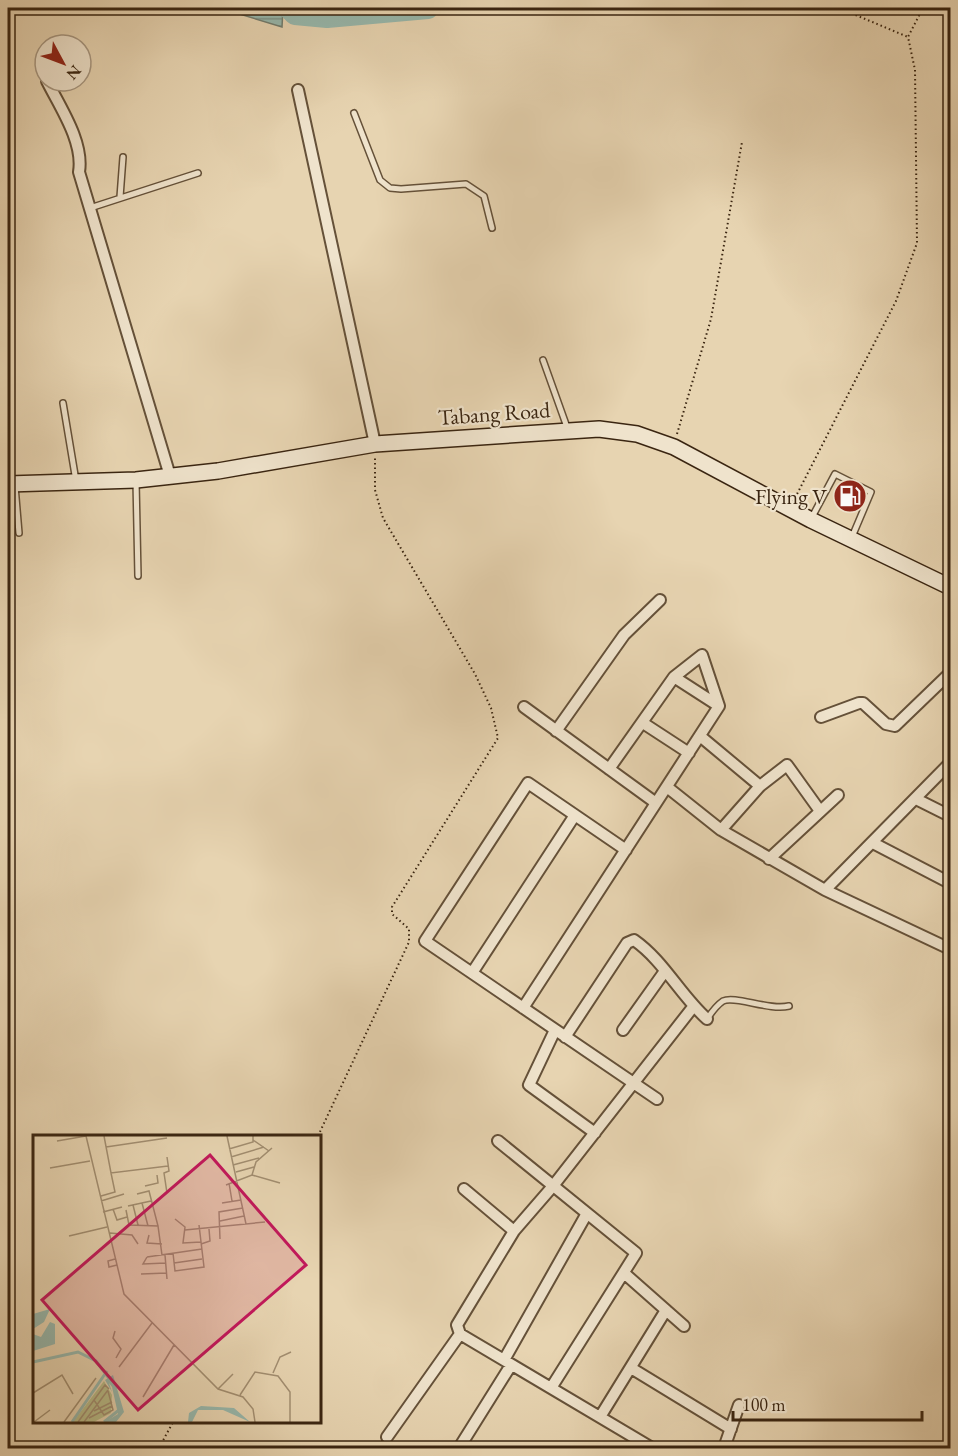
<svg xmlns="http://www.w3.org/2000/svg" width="958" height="1456" viewBox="0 0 958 1456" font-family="'EB Garamond',serif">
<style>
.water{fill:url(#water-rules);stroke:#727d6f;stroke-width:1.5}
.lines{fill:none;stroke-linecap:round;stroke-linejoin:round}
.stream{stroke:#727d6f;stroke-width:4}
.river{stroke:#97b8ad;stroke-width:22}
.service-casing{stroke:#655139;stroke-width:8}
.minor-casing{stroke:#655139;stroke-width:14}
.secondary-casing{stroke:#3a2511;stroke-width:18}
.path{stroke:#3a2511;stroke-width:2;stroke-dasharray:1.5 3;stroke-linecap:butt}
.service{stroke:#efe3cc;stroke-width:5}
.minor{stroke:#efe3cc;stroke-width:10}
.secondary{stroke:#efe3cc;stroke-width:15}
.labels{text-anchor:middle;stroke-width:4.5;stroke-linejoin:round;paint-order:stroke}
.street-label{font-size:22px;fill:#3a2511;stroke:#efe3cc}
.poi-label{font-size:22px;fill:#3a2511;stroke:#efe3cc;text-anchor:end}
.inset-river{fill:none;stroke:#97b8ad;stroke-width:3}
.inset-road{fill:none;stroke:#a28e71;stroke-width:1.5}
.view{fill:#c2185b;fill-opacity:0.15;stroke:#c2185b;stroke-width:3}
.inset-edge{fill:none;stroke:#3a2511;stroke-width:3}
</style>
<defs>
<pattern id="water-rules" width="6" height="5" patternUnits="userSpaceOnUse" patternTransform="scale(1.5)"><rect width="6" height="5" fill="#97b8ad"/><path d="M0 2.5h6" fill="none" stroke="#7c958b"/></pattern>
</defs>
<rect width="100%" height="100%" fill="#e7d4b1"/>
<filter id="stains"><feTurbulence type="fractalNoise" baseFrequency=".00333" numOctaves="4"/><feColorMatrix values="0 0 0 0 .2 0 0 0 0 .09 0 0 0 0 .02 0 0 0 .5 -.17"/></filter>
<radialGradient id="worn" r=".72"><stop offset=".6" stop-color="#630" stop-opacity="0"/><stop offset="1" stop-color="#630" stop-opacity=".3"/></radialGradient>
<path class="water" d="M220,8h63l-1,19z"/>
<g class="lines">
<path class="stream" d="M322,8l5,9"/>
<path class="river" d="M289,8l6,6 32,3 101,-9"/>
<g class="service-casing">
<path id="service" d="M354,113l26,67 10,8 11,1 65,-5 18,12 8,32
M120,197l3,-40
M90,208l108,-35
M543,360l25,70
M63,403l13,78
M136,481l2,95
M15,486l4,47
M811,519l24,-45 36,18 -19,45
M707,1019c4,-6 10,-14 16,-18 12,-6 46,10 66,5"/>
</g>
<g class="minor-casing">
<path id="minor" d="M47,81c13,26 37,61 32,91l91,304
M298,90l77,354
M674,677l45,29
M524,707l132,96
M821,717l38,-14h4l23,21 9,2 55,-53
M643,723l46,30
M556,731l68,-96 36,-35
M700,736l60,50
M609,769l65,-92 28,-22 17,51
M667,787l54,43 104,60 125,-127
M916,799l34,17
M721,830l39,-44 27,-21 33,46
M873,843l77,40
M626,850l-98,-67 -103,158 232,158
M769,859l69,-64
M825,890l125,59
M472,973l103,-158
M523,1008l196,-302
M555,1030l-26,55 66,48
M623,1030l42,-59
M565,1037l62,-94 7,-3c30,21 46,55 73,79
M498,1141l138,112 -85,135
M464,1189l50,42
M624,1273l60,53
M504,1360l82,-145
M631,1368l100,61
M600,1417l66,-107
M387,1437l73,-103
M459,1448l52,-83
M652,1448l-192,-114 -3,-9 57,-94 39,-45 140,-179
M724,1448l15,-43"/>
</g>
<g class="secondary-casing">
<path id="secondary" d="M8,484l128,-4 82,-9 157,-27 224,-15 38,5 37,13 137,73 139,67"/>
</g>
<path class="path" d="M839,8l69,29
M677,434l34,-115 31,-177
M795,498l101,-197 21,-58 -2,-173 -7,-33 15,-29
M318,1136l91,-194v-13l-17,-15v-7l106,-169 -7,-30 -16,-34 -92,-156 -8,-28v-33
M159,1448l14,-26"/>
<use href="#service" class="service"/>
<use href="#minor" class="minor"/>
<use href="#secondary" class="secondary"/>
</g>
<defs>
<g id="fuel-disc" transform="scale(1.725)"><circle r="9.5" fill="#8f2418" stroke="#efe3cc"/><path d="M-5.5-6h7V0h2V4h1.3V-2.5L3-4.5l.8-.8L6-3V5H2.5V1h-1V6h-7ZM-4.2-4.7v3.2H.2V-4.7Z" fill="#fff"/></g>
</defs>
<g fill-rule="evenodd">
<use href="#fuel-disc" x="850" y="496"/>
</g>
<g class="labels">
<g class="street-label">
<text transform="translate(494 413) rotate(-4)" y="8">Tabang Road</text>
</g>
<g class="poi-label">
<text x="827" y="504">Flying V</text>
</g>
</g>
<g transform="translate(33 1135)">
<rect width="288" height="288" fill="#e7d4b1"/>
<path d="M71,246l8,14 -1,18 -17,9h-21z" fill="#b8bc89"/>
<path d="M17,174l-6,13 -11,7v-15zM17,187l5,2v20l-22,7v-17l8,3zM80,240l11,37 -8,10h-11l13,-8 -6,-27 -3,-4 3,9 -7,-12zM168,271l33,2 16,14 -27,-12h-25l-6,12h-4l1,-9z" fill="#97b8ad"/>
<path class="inset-river" d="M0,227l45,-10 18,9 15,20M39,287l35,-51M71,287l15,-12"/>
<path class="inset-road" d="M53,1l38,158 94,95 25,8 10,12 2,13M71,1l7,37 57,-7M194,1l19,88M220,5l16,11M24,6l29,-5M73,12l61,-9M196,14l24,-7v-6M134,22l2,14 -5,2 3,20M198,22l33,-10M200,30l26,-7M17,33l40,-7M203,37l18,-5M219,40l4,-13 16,-14M196,48l3,18M193,50l26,-10 28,8M112,51l13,-3 -1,-8M104,59l12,-3 9,35M68,61l14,-4 -4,-19M68,66l23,-7M109,68l6,23M189,68l19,-3M100,70l5,20M95,71l23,-5M80,74l4,11 10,-3M93,75l3,15 29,1 4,29M70,77l19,-5M142,84l10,8 -2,16 18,-1M187,86l24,-5M152,95l80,-8M77,98l22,2 6,9M116,100l-2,8 15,1M36,101l38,-9M187,104l-1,-27 24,-4M168,109l9,-3 -1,-12M140,118l2,18 29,-4 -5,-42M132,120l2,24M114,122l55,-8M114,122l-4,7 23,-1M82,124l-7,2 1,6 8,-2M141,128l28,-4M108,139l26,-1M82,196l-2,7 8,11 -5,9M86,232l33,-44M240,238l7,-16 11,-5M185,254l15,-15M0,258l29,-18 11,19M207,260l15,-23 23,4 12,16v30M110,262l31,-52M61,265l10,15 9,-5 -5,-19M61,276l18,-9M56,283l23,-12M1,287l16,-12M31,287l32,-44M45,287l27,-37 4,4M51,287l24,-32"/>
<path class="view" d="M177,20l96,110 -168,145 -96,-110z"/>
<rect width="288" height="288" class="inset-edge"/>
</g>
<rect width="958" height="1456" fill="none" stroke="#e7d4b1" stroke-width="30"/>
<rect x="9" y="9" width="940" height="1438" fill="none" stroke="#3a2511" stroke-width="3"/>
<rect x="15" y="15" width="928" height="1426" fill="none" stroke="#3a2511" stroke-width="1.5"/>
<g transform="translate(63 63) rotate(131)"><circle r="28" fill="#efe3cc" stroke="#a79781" stroke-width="1.5"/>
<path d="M0-4.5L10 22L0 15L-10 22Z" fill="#8f2418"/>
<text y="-9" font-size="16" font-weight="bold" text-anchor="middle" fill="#3a2511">N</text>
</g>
<path d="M733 1411v9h189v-9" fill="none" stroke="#3a2511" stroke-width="3"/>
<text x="742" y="1411" font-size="18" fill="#3a2511" stroke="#efe3cc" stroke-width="4.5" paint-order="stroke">100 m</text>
<rect width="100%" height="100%" filter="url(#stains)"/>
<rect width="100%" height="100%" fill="url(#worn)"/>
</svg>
